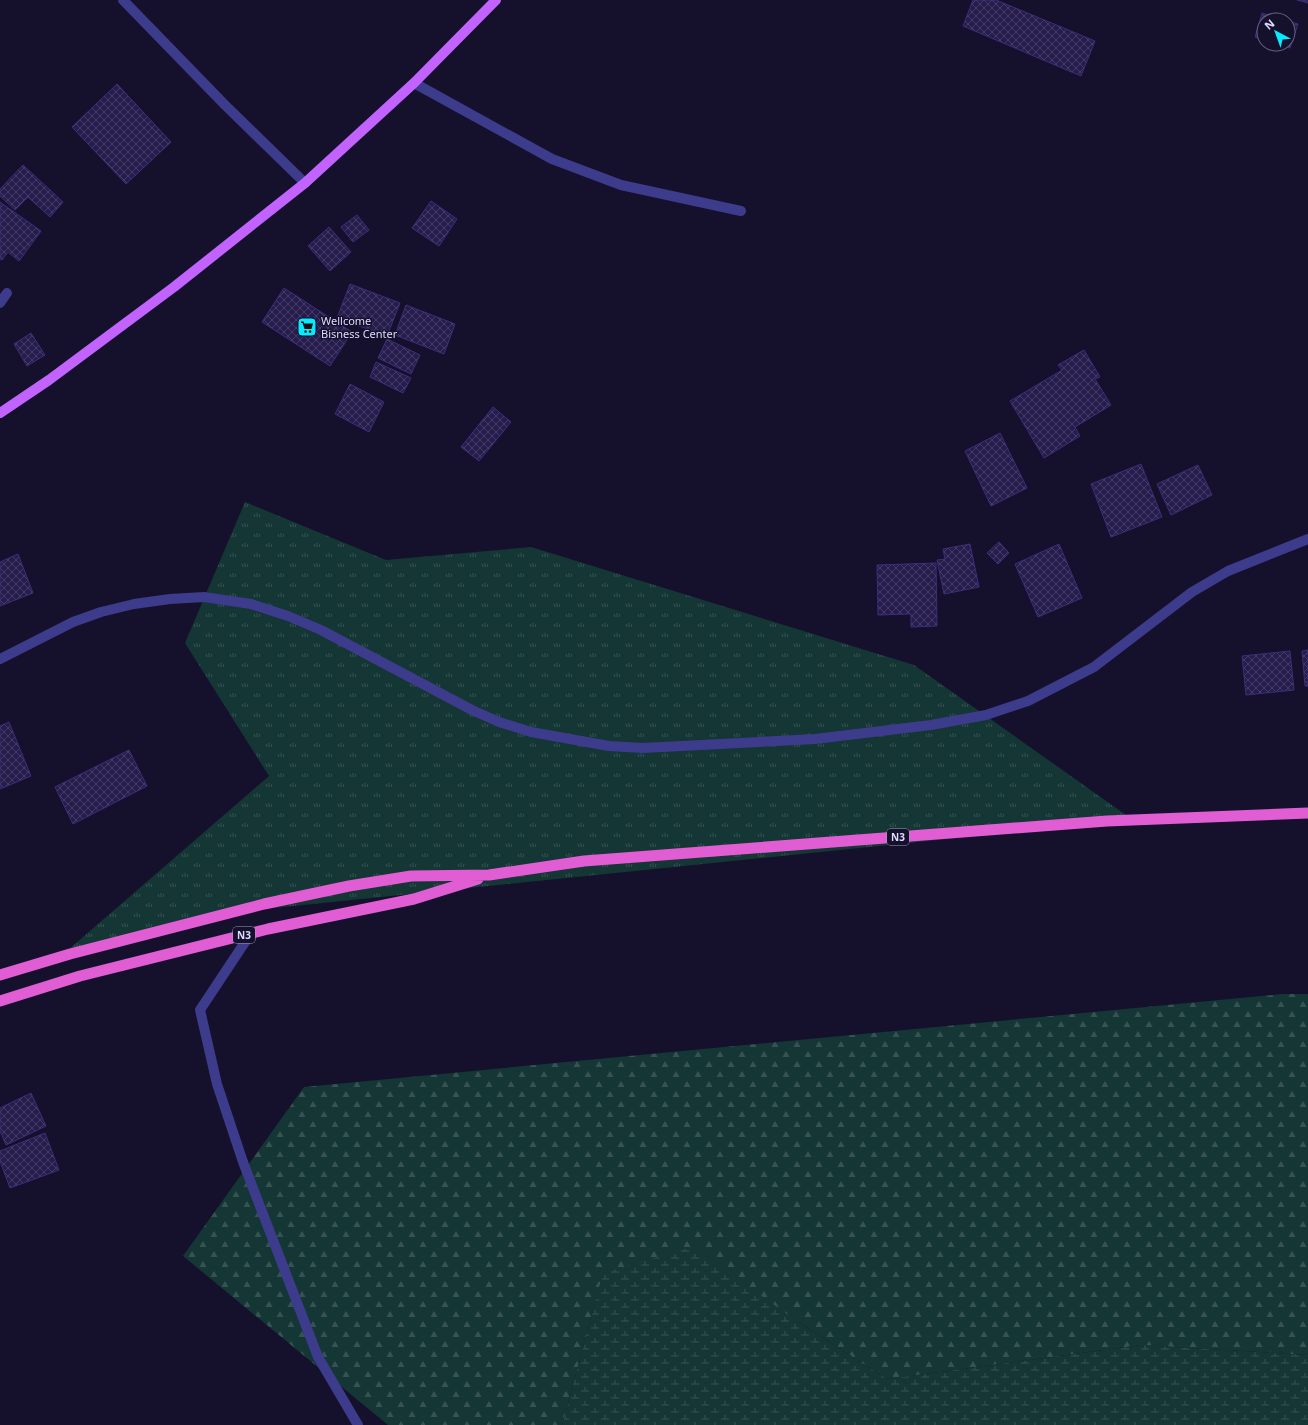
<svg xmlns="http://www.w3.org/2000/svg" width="1308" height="1425" viewBox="0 0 1308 1425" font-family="'Noto Sans',sans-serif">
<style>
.grass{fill:url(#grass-tufts)}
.forest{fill:url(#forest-firs)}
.wetland{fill:url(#wetland-marsh)}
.building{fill:url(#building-cross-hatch);stroke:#3c2e7a}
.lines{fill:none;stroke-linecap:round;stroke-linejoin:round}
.service{stroke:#3d3b8c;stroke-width:10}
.minor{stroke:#3d3b8c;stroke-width:10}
.primary{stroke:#c263ff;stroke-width:10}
.trunk{stroke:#e05dd4;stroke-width:11}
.labels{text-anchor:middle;stroke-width:3;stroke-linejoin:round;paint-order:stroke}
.shield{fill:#15112c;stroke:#a29fc0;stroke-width:1}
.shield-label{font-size:10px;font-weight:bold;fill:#dfdcff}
.poi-label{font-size:11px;fill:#dfdcff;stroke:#15112c;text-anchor:start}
</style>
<defs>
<pattern id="grass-tufts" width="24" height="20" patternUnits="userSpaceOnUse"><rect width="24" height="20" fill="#143634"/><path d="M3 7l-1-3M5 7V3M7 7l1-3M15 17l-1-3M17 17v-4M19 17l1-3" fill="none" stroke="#365252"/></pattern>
<pattern id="forest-firs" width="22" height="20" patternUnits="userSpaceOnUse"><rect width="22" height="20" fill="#143634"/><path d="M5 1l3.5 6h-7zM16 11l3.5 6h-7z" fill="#365252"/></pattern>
<pattern id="wetland-marsh" width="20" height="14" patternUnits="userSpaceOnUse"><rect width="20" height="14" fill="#143634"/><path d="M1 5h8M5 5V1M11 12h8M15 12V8" fill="none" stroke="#365252"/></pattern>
<pattern id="building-cross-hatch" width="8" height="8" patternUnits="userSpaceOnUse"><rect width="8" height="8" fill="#261d4d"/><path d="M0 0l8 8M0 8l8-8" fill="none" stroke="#453d68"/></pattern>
</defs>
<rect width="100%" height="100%" fill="#15112c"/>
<path class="grass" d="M245,502l141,58 145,-13 383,118 219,155 -869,89 -196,41 201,-174 -84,-133z"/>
<path class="forest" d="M1283,994h25v361l-167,-10 -254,34 -90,-58 -194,-47 -41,151h-174l-205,-169 121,-169z"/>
<path class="wetland" d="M692,1247l105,74 90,58 254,-34 167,10v70h-746l41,-152z"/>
<path class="building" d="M973,0h23l99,41 -14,35 -118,-50z
M1297,0h11v3z
M1262,13l22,7h-20v20l-9,-3z
M1288,21l10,3 -8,24 -14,-4h12z
M117,84l54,58 -45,42 -54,-57z
M23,165l40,37 -13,15 -22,-20 -13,13 -15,-14v-7z
M431,201l26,18 -18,27 -27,-18z
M0,202l41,29 -22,30 -11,-9 -6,8 -2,-1z
M357,215l12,15 -16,12 -12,-15z
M329,227l22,25 -21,19 -22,-25z
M350,284l50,19 -13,33 -50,-18z
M284,288l68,44 -22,34 -68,-44z
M406,305l49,19 -11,30 -49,-19z
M31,333l14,22 -18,11 -13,-22z
M387,339l33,16 -9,19 -33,-16z
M1084,350l16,27 -5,2 16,26 -36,22 5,9 -36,22 -34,-57 52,-31 -4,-5z
M376,362l35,16 -8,15 -33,-16z
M350,384l34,18 -15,30 -34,-18z
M493,407l18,15 -32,39 -18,-14z
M1000,433l27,55 -36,18 -26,-55z
M1141,464l21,53 -51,20 -20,-53z
M1198,465l14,30 -41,20 -14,-31z
M999,542l10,11 -11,11 -11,-11z
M970,544l9,43 -35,7 -7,-34 8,-1 -2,-10z
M1059,544l23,54 -44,19 -23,-53z
M18,554l15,39 -33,13v-44z
M936,563l1,63 -26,1v-13l-33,1 -1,-50z
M1308,650v36h-3l-3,-35z
M1290,651l4,39 -48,5 -4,-39z
M9,722l22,54 -31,13v-63z
M129,750l18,36 -74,38 -18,-37z
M31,1093l15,33 -40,19 -6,-14v-23z
M45,1133l14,37 -49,18 -10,-27v-10z"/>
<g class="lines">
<path class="service" d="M414,83l138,76 69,26 120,26
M0,303l7,-10"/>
<path class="minor" d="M123,0l102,105 80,78
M0,659l73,-37 28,-10 33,-8 36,-5 34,-2 47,7 37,12 33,14 151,80 27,12 32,10 78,14 34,2 172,-9 116,-14 55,-10 42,-14 66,-34 98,-75 36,-21 80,-32
M251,933l-51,77 17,74 26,78 75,195 40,68"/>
<path class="primary" d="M0,413l49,-33 125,-93 131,-104 109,-100 82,-83"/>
<path class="trunk" d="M0,975l70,-21 194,-50 85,-18 62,-10 78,-1 95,-14 523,-40 201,-8
M0,1001l80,-25 188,-47 146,-30 64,-20"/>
</g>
<defs>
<g id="supermarket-square" transform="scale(1)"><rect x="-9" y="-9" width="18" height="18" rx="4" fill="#08ebff" stroke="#15112c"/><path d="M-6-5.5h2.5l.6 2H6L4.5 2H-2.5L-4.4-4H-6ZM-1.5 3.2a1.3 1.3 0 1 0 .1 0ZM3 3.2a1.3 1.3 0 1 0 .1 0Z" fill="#111"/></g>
</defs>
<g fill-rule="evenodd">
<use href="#supermarket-square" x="307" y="327"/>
</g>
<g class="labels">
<g class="shield">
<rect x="887" y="829" width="22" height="16" rx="3"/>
<rect x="233" y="927" width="22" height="16" rx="3"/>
</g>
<g class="shield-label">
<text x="898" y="841">N3</text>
<text x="244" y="939">N3</text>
</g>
<g class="poi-label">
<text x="321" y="325">Wellcome<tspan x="321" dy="13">Bisness Center</tspan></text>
</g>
</g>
<g transform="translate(1276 32) rotate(319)"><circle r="19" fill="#15112c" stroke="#666280"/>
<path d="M0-3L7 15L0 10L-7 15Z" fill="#08ebff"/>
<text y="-6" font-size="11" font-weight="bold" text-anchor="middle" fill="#dfdcff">N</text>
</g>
</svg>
